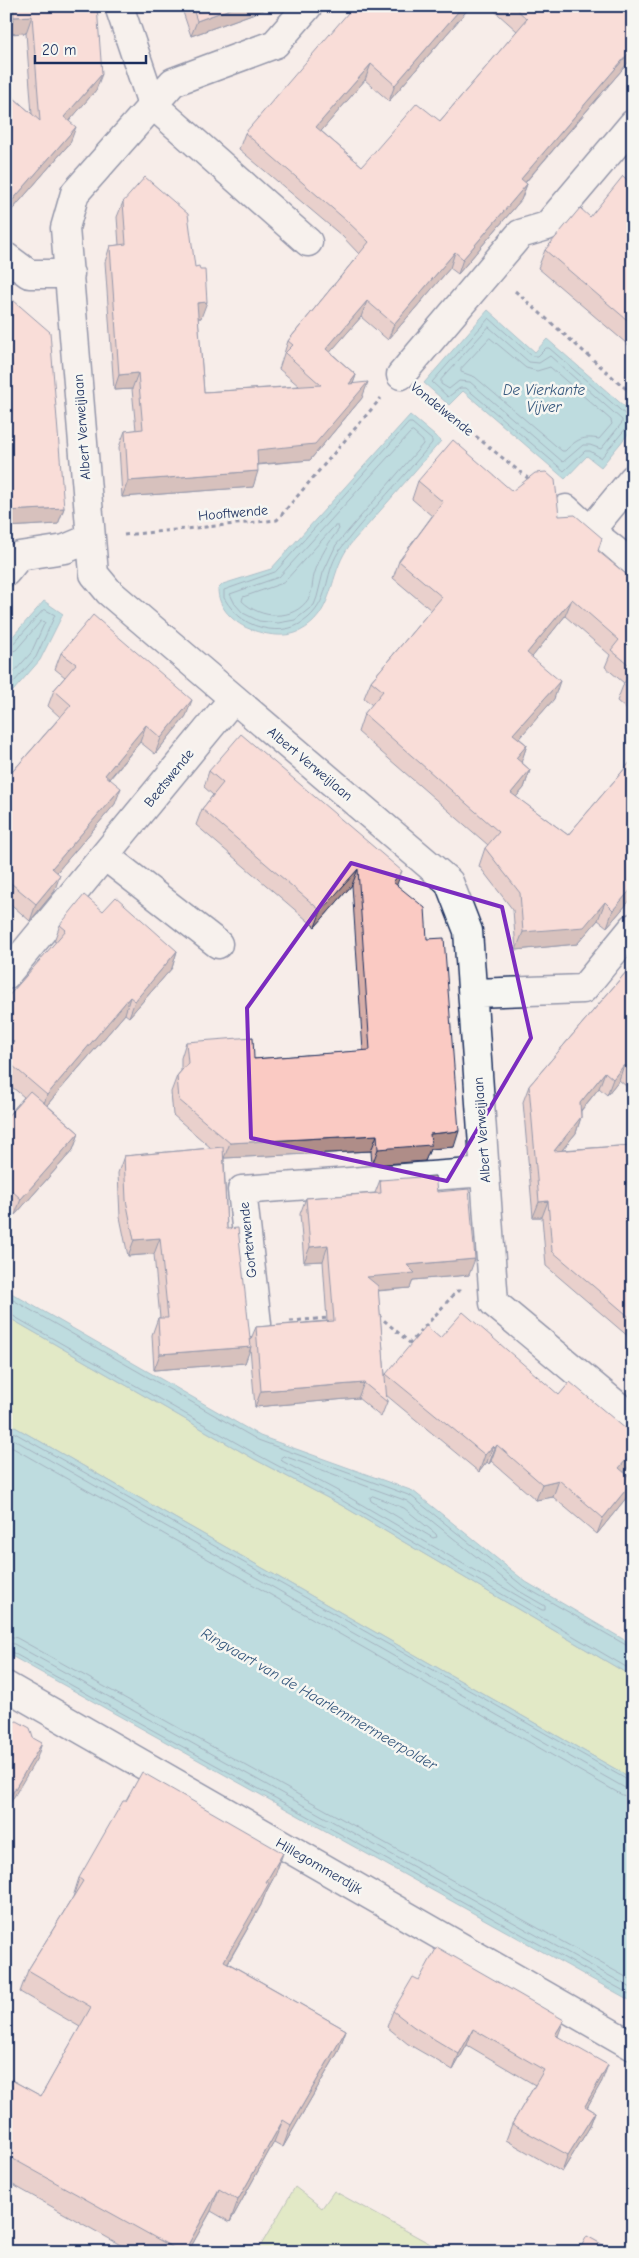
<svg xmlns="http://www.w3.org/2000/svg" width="639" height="2258" font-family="'Comic Neue',sans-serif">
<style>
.green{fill:#c7e49c;stroke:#718a7d}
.water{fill:#78c8d3;stroke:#538ba4}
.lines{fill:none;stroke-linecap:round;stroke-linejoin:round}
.shore{stroke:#406c8d;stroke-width:1}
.street-casing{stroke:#1b2f5e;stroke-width:31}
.secondary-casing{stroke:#1b2f5e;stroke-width:31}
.path{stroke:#1b2f5e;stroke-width:3;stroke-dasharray:4 4;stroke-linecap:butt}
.street{stroke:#f6f6f2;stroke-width:28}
.secondary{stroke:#f6f6f2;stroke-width:28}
.wall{fill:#d7aea8;stroke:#1b2f5e}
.shaded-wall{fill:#af8d88;stroke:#1b2f5e}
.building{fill:#facac3;stroke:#1b2f5e}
.marked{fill:none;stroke:#7b2cbf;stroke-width:4;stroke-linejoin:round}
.labels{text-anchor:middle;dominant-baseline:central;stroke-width:5;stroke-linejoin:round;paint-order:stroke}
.street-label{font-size:14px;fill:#1b2f5e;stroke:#f6f6f2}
.water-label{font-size:15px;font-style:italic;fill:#32557b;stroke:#f6f6f2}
</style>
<rect width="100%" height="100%" fill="#f7ede9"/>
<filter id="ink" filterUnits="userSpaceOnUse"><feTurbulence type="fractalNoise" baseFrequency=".02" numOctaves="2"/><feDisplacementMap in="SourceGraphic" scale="10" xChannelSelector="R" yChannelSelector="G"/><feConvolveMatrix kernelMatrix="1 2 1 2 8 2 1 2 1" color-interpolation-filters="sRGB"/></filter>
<g filter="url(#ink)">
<path class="green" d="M6 1316 254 1459 341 1505 633 1677V1698L626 1714 633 1730V1779L6 1422Z
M295 2187 322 2208 334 2191 445 2252H257Z"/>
<path class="water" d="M488 310 535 352 547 339 633 414V428L601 467 587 456 565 479 463 391 449 405 424 383Z
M410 415 441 441C418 467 396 493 373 519 364 530 351 541 344 554 329 581 332 615 300 631 285 639 260 634 245 627 230 619 218 606 218 589L223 584 271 569Z
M44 601 63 614 40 660 6 699V644Z
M6 1290 260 1436 413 1491 526 1582 633 1645V1677L341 1505 254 1459 6 1316Z
M6 1422 633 1779V2002L6 1653Z"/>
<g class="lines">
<path class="shore" d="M489 327 529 362 539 363 550 356 622 420V423L601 449 590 445H583L563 462 470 382 459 381 449 389 441 384V380Z
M490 338 526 368 537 371 550 367 611 420 612 424 599 439C583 436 577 439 565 451H562L475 377 461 372V369Z
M633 418 627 416 549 348H546L538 356H532L489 318 432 382 448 397 460 388H466L564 471 585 451H590L601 458 627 427 633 425
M409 423H412L432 440V443C403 478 370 511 342 547 323 571 332 597 308 618 296 628 285 631 269 629 248 626 235 616 224 598V590L275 572Z
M413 432 423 441V444L336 545 323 573 317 597 314 605 295 620 278 623 259 621 243 613 235 604 230 594 279 577 410 433Z
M335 526H338L339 529C329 542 320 556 315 572 312 580 313 590 309 598 294 622 260 619 242 601L243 597 283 583Z
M6 647 12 645 44 609 55 615 36 657 6 691
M6 653 16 650 41 621 45 622 31 653 6 681
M6 1296 258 1440 411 1496 523 1586 633 1649
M6 1312 256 1454 343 1501 633 1671
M6 1428 633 1783
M6 1435 625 1788 633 1790
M6 1444 622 1795 633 1797
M284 1456 407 1501 519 1591 545 1606V1610H542L347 1496 282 1461 281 1458Z
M373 1496 404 1508 436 1534 437 1537 433 1538 371 1501 370 1498Z
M6 1635 17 1638 633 1981
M6 1643 14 1644 633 1989
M6 1649 633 1996"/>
<g class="street-casing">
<path id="street" d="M119 6 152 104 308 242
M308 6 275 44 173 82 75 193 65 228 94 574 109 592 449 882 468 931 494 1303 633 1419
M6 257 29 274H70
M401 375 520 234 547 226 633 124
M633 479 590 531 633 565
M566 509 590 531
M6 572 19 556 65 549 91 538
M105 856 218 944
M6 975 233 699
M474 993 583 989 633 928
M257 1324 242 1190 485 1172"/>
</g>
<g class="secondary-casing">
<path id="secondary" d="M6 1686 633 2046"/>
</g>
<path class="path" d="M515 291 633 395
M426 396 530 480
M124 535 277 520 381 398
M378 1315 410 1343 457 1291H461
M290 1321 329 1318"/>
<use href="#street" class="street"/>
<use href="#secondary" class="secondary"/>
</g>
<path class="wall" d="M7 6H97L96 90 69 121 70 143 6 217V91L32 114 26 33 8 34Z
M181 6H274L191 36Z
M471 6 389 101 365 80 321 131 362 166 440 121 517 31 489 6H633V57L525 183 527 184 521 200 458 274 450 268 388 340 361 317 330 352 356 375 353 383 362 398 310 460 258 465 253 487 122 497 119 447 125 431 136 430 132 389 114 390 105 262 110 246 119 245 117 217 123 202 201 318H198L204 392 299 386 279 369 288 341 359 254 342 236 239 149 245 133Z
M633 185V349L538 268 545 250 590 217Z
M6 294 64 508 58 524 6 527Z
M418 481 512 491 559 516 633 580V715L617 701 624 683 605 667 610 655 565 616 532 657 554 699 519 738 527 745 521 762 530 770 524 788 516 797 568 835 633 759V897L607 927 598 920 577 944 516 950 513 910 479 866 485 848 488 845 358 732 364 714 372 705 364 698 371 681 431 610 393 578 399 561 432 516 412 499Z
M61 653 186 716 155 754 140 742 110 779 115 804 57 872 54 892 30 921 6 900V779L60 717 48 706 54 690 65 677 55 669Z
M209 771 397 885 427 939 454 1147 430 1149 425 1161 372 1165 371 1151 224 1158 227 1229 250 1341 256 1327 327 1321 323 1261 304 1262 300 1214 306 1198 375 1193 380 1180 437 1192 469 1275 413 1280 410 1288 378 1291 385 1376 386 1374 440 1338 624 1472 633 1480V1482L627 1497 597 1534 553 1497 536 1500 491 1461 489 1464 487 1462 479 1472 386 1395 387 1402 381 1417 358 1398 255 1407 250 1348 245 1363 154 1370 152 1335 158 1318H160L154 1254 128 1256 120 1217 118 1173 124 1156 211 1148 173 1115 171 1092 177 1076 181 1071V1058L186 1042 254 1059 363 1051 352 885 315 927 196 825 202 809 213 795 204 787Z
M103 911 177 951 172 968 129 1017 125 1014 47 1105 79 1133 73 1150 15 1215 6 1207V1118L24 1097 6 1082V999L56 942 54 941 60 925Z
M633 964V1092L619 1080 607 1095 599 1088 581 1111V1117L576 1133 562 1150 633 1145V1335L630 1338 546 1266 542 1217H533L523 1102 529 1086Z
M283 1853 275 1875 266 1892 261 1905 228 1963 346 2030 338 2052 283 2147 274 2142 230 2222 211 2211 188 2252H133L6 2181V2077L41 2096 80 2027 20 1992 28 1970 73 1897 79 1878Z
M419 1980 558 2036 602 2081 587 2107 595 2112 589 2128 562 2172 506 2140 512 2124 535 2085 467 2045 453 2070 408 2044 387 2027 393 2011Z"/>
<path class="shaded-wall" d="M238 6H274L191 36 197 21Z
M463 6H471L389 101 395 85Z
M32 16 26 33 8 34 14 17Z
M633 48V57L515 194 521 179Z
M371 64 365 80 311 143 316 127Z
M102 74 96 90 59 133 64 117Z
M76 127 70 143 6 217 11 202Z
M527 184 521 200 458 274 463 259Z
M455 252 450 268 388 340 394 324Z
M367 301 361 317 320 364 326 349Z
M207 302 201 318H192L197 303Z
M138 373 132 389 114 390 119 375Z
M356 375 351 390 349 384Z
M368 382 362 398 310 460 251 465 257 450Z
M258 471 253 487 122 497 128 481Z
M64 508 58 524 6 527V511Z
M572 599 565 616 521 671 527 653Z
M560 681 554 699 507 752 513 734Z
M192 700 186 716 155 754 161 738Z
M146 725 140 742 99 791 105 775Z
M527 745 521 763 516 758Z
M530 770 524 788 504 811 511 793Z
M121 788 115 804 46 885 52 868Z
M358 869 352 885 315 927 321 911Z
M402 871 396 887 393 882Z
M60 875 54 892 30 921 36 904Z
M633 887V897L607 927 613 910Z
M605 902 598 920 577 944 516 950 523 932Z
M177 951 172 968 129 1017 135 1001Z
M130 997 125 1014 41 1112 47 1095Z
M624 1065 619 1080 607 1095 613 1079Z
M605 1072 599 1088 574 1119 580 1103Z
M581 1117 576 1133 548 1167 554 1151Z
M459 1131 454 1147 430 1149 425 1161 372 1165 378 1149 430 1134Z
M79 1133 73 1150 15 1215 21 1199Z
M377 1135 371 1151 224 1158 230 1143Z
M548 1201 542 1217H533L539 1202Z
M160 1238 154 1254 128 1256 134 1240Z
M328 1245 323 1261 304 1262 310 1247Z
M475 1259 469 1275 413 1280 410 1288 361 1292 367 1277 407 1265Z
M251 1347 245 1363 154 1370 160 1354Z
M364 1383 358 1398 255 1407 261 1391Z
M497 1445 491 1461 489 1464 495 1448Z
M493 1446 487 1462 479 1472 485 1455Z
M633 1452V1462L613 1484 619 1468Z
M559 1480 553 1497 536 1500 542 1484Z
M633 1481 627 1497 597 1534 603 1518Z
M42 1743 37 1758 6 1810V1804Z
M283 1853 275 1875 266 1892 261 1905 216 1983 224 1961 266 1882Z
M564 2020 558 2036 555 2035Z
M473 2029 467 2045 453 2070 459 2054Z
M346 2030 338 2052 283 2147 291 2125Z
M608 2065 602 2081 579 2122 585 2106Z
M595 2112 589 2128 562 2172 568 2155Z
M283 2120 274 2142 230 2222 238 2200Z
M219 2189 211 2211 188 2252H184Z"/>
<path class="building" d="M13 6H97L102 74 64 117 76 127 11 202 6 198V91L40 121 32 16 14 17Z
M192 6H238L197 21Z
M354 6H463L395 85 371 64 316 127 362 166 417 103 440 121 527 19 513 6H633V48L521 179 527 184 463 259 455 252 394 324 367 301 326 349 356 375 349 384 368 382 315 444 257 450 258 471 128 481 125 431 143 429 138 373 119 375 110 246 126 244 123 202 145 177 188 214 195 267 199 266 200 270H205L207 302 197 303 204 392 321 385 285 353 293 345 288 341 369 242 347 221 245 133Z
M623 176 633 185V325L545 250 580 208 590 217Z
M6 294 50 332 64 508 6 511V446H9L6 400Z
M453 440 512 491 535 473 546 472 555 480 559 516 575 515 602 538 598 551 633 580V668L611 650 619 640 572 599 527 653 560 681 513 734 527 745 516 758 530 770 511 793 568 835 633 759V887L613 910 605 902 584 927 523 932 520 893 485 848 499 832 364 714 383 691 371 681 442 597 399 561 443 502 418 481Z
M93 615 192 700 161 738 146 725 105 775 121 788 52 868 60 875 36 904 6 879V779L71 705 54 690 76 664 61 653Z
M633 672V692L623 684Z
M241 734 402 871 393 882 425 908 427 939 444 938 459 1131 430 1134 431 1145 378 1149 377 1135 230 1143 179 1100 177 1076 188 1063 186 1042 253 1037 254 1059 370 1050 358 869 321 911 202 809 223 783 209 771Z
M84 895 103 911 116 897 177 951 135 1001 130 997 47 1095 6 1060V1051L14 1042 6 1036V999L66 930 60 925Z
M633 964V1072L624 1065 613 1079 605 1072 580 1103 581 1117 554 1151 633 1145V1205L630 1209 633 1211V1320L552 1251 548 1201 539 1202 529 1086Z
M30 1091 79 1133 21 1199 10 1189 6 1193V1118Z
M223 1147 227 1229 238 1228 251 1347 160 1354 158 1318H168L160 1238 134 1240 126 1200 124 1156Z
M435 1176 437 1192 469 1189 475 1259 407 1265 415 1273 367 1277 378 1286 387 1402 364 1383 261 1391 256 1327 334 1321 328 1245 310 1247 306 1198 381 1193 380 1180Z
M463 1312 559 1395 570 1382 633 1435V1452L619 1468 633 1480V1481L603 1518 559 1480 542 1484 497 1445 495 1448 493 1446 485 1455 386 1374 426 1326 440 1338Z
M17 1721 30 1728 33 1738 42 1743 6 1804V1722L9 1723Z
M142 1772 283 1853 266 1882 269 1883 224 1961 346 2030 291 2125 283 2120 238 2200 219 2189 184 2252H181L6 2155V2077L41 2096 91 2007 28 1970 83 1881 79 1878 123 1801H126Z
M437 1947 564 2020 555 2035 608 2065 585 2106 595 2112 568 2155 512 2124 544 2070 473 2029 459 2054 414 2027 393 2011 413 1977 419 1980Z
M587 2236 614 2251 613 2252H578Z"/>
</g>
<path d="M0 0H639V2258H0ZM351 863 502 907 531 1038 447 1181 251 1138 247 1008Z" fill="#f7ede9" fill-opacity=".55" fill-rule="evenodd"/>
<path class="marked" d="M351 863 502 907 531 1038 447 1181 251 1138 247 1008Z"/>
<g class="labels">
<g class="street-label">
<text transform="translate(442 409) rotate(39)">Vondelwende</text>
<text transform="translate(82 427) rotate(-94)">Albert Verweijlaan</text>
<text transform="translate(233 513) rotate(-5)">Hooftwende</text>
<text transform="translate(310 764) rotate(40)">Albert Verweijlaan</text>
<text transform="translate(169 778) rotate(-51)">Beetswende</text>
<text transform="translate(482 1130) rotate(-94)">Albert Verweijlaan</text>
<text transform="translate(248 1240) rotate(-96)">Gorterwende</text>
<text transform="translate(319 1866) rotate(30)">Hillegommerdijk</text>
</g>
<g class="water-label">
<text x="544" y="390">De Vierkante<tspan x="544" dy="17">Vijver</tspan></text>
<text transform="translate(319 1699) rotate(30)">Ringvaart van de Haarlemmermeerpolder</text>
</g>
</g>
<rect width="639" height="2258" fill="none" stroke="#f6f6f2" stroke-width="25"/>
<rect x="12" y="12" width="614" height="2233" fill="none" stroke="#1b2f5e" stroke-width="2" filter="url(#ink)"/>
<path d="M35 55v8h111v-8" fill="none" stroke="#1b2f5e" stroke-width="2.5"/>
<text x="42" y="55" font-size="15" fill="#1b2f5e" stroke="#f6f6f2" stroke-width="4" paint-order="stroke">20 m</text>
</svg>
